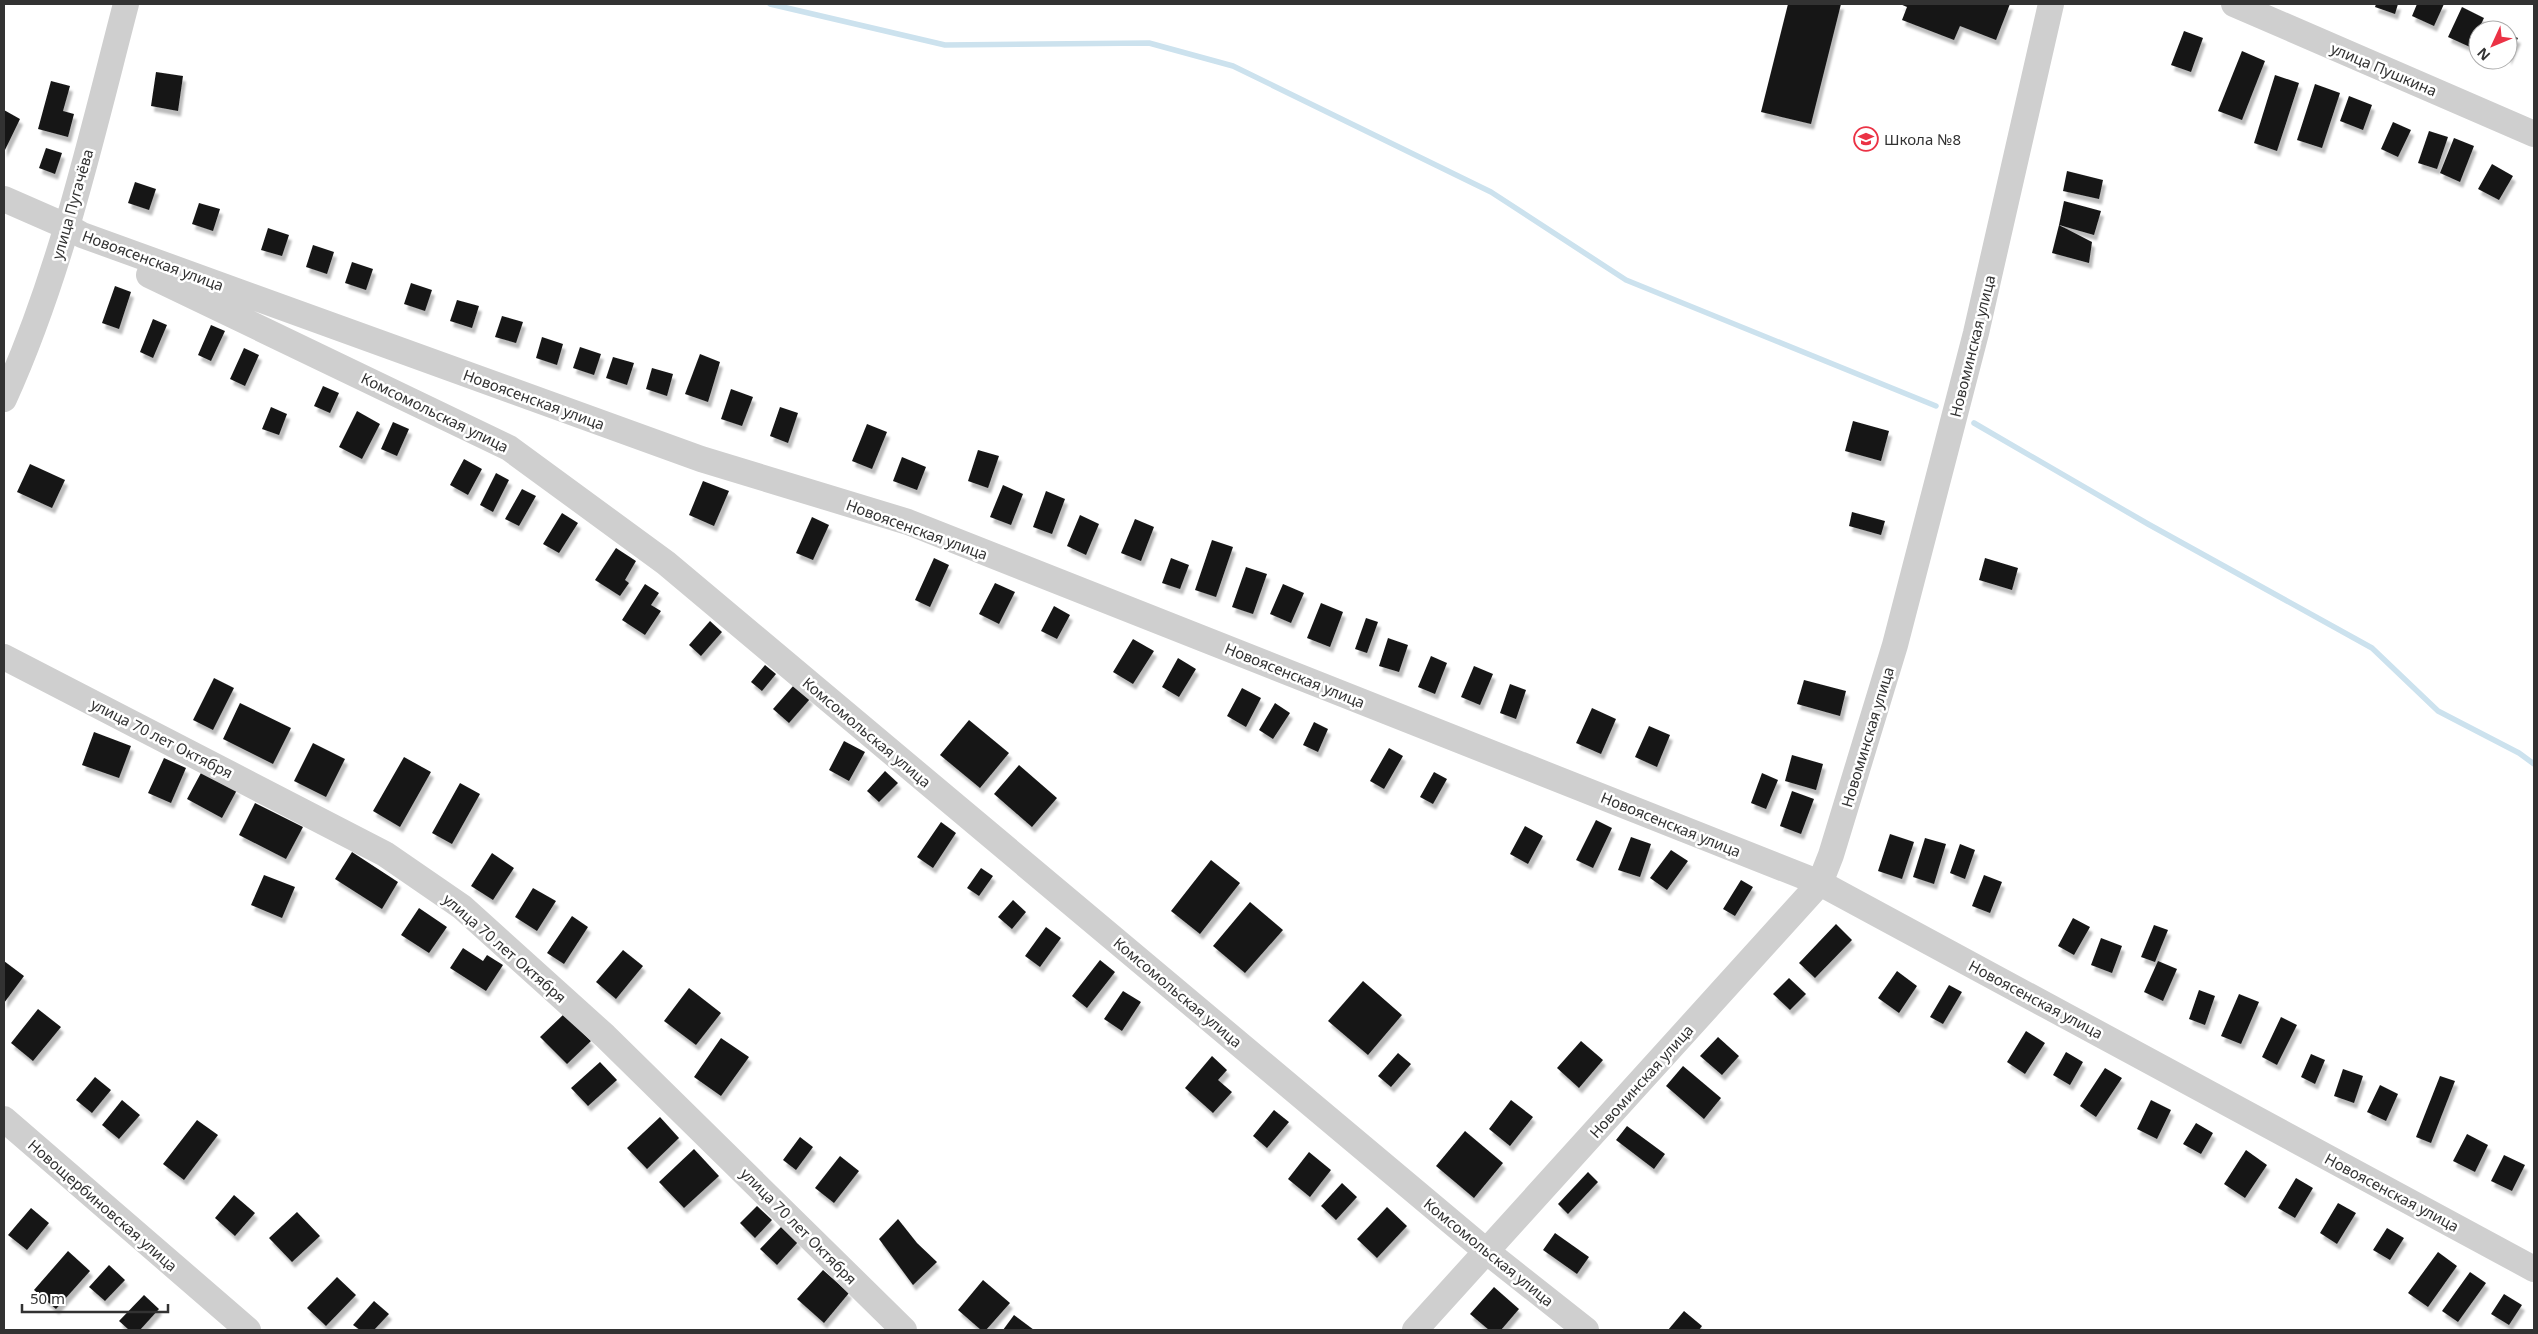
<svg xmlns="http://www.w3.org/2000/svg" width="2538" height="1334" font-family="'Noto Sans',sans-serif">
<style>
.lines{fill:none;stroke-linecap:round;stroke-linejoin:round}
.stream{stroke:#cce2ee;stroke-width:5.5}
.building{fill:#191919;filter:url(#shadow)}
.minor{stroke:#cfcfcf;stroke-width:26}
.labels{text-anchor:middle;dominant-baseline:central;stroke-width:5;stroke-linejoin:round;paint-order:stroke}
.street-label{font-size:15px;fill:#323232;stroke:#fff}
.poi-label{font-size:15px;fill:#323232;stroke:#fff;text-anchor:start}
</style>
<defs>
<filter id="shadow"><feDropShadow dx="3" dy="5.5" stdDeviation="1" flood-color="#0004"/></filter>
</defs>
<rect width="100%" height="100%" fill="#fff"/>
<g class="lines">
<path class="stream" d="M770 4 945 45 1149 43 1233 66 1491 192 1626 280 1936 406
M1974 423 2148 524 2372 648 2438 711 2519 753 2534 764"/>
</g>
<path class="building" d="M1788 4H1841L1811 124 1761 112Z
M1900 4H2010L1996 40 1960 26 1954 40 1902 20 1907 7Z
M2376 4H2398L2395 14 2375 7Z
M2417 4H2444L2434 26 2412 16Z
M2462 7 2484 18 2470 47 2448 37Z
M2184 31 2203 38 2191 72 2171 65Z
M2508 34 2518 38 2508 60Z
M2242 51 2265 61 2242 120 2218 111Z
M156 72 183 76 178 111 151 106Z
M2275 75 2299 83 2277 151 2254 143Z
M51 81 70 86 63 111 74 114 68 137 38 129Z
M2315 84 2340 93 2322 148 2297 140Z
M2349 96 2372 105 2363 130 2340 121Z
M4 110 20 119 4 152Z
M2393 122 2411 130 2398 157 2381 149Z
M2429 131 2448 137 2437 169 2418 163Z
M2454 138 2474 146 2460 182 2440 173Z
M46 148 62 153 55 174 39 168Z
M2492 164 2513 176 2499 200 2478 189Z
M2067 171 2103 180 2099 199 2063 191Z
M135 182 156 189 149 210 128 203Z
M2064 201 2101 211 2094 235 2059 225Z
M199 203 220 209 213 231 192 224Z
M2059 225 2092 242 2089 263 2052 253Z
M268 228 289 235 282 256 261 250Z
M313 245 334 252 327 274 306 267Z
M352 262 373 269 366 290 345 283Z
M411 283 432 290 425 311 404 304Z
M115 286 131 292 119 329 102 323Z
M457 300 479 306 472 328 450 321Z
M502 316 523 322 516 343 495 337Z
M153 319 167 325 153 358 140 352Z
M211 325 225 331 211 361 198 355Z
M542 337 563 344 557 365 536 358Z
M580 347 601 354 594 375 573 368Z
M244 348 259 355 245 386 230 379Z
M700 354 720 362 708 402 685 394Z
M613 357 634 363 627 385 606 378Z
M652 368 673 374 667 396 646 389Z
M323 386 339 393 330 413 314 406Z
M731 389 753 397 742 426 721 419Z
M271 407 287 414 279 435 262 429Z
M780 407 798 413 788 443 770 436Z
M357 411 380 424 362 459 339 447Z
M1853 421 1889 431 1881 461 1845 451Z
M393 422 409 429 397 456 381 449Z
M867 424 887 432 872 469 852 461Z
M978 450 999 456 988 488 968 481Z
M902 457 926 467 917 490 893 481Z
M464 459 482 469 468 495 450 485Z
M30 464 65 480 52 508 17 492Z
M496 473 509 480 493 512 480 505Z
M703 481 729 491 714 526 689 515Z
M1003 485 1023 494 1011 525 990 517Z
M522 489 536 496 519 526 505 519Z
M1046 491 1065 499 1052 534 1033 527Z
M1852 512 1885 521 1881 535 1849 526Z
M562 513 578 523 559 553 543 544Z
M1080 515 1099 524 1086 555 1067 546Z
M812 517 829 525 813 560 796 553Z
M1135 519 1154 527 1141 561 1121 553Z
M1212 540 1233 547 1216 597 1195 590Z
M616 548 636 561 625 580 629 583 620 596 595 580Z
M934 558 949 565 930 607 915 600Z
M1171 558 1189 565 1180 589 1162 583Z
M1985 558 2018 568 2012 590 1979 580Z
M1246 567 1267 574 1253 614 1232 607Z
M995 583 1015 592 999 624 979 614Z
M645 584 659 593 651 605 661 611 645 635 622 620Z
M1283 584 1304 593 1291 623 1270 614Z
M1321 603 1343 612 1330 647 1307 638Z
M1054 606 1070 615 1057 639 1041 631Z
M1366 618 1378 622 1367 653 1355 649Z
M710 621 722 632 701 656 689 645Z
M1388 638 1408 645 1399 672 1379 666Z
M1133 639 1154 651 1133 684 1113 672Z
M1431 656 1447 663 1435 694 1418 687Z
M1178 658 1196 669 1179 697 1162 687Z
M765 665 776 674 762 691 751 682Z
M1474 666 1493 674 1480 705 1461 697Z
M214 678 234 688 213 730 193 720Z
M1804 680 1846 691 1840 716 1797 704Z
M1510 684 1526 690 1516 719 1500 713Z
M794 685 810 699 789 723 773 709Z
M1242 688 1261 698 1246 727 1227 716Z
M240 703 291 728 273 764 223 739Z
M1275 703 1290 713 1273 739 1259 730Z
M1592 708 1616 719 1601 754 1576 743Z
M969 720 1009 753 980 788 940 755Z
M1314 722 1328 729 1318 752 1303 745Z
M1649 726 1670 735 1657 767 1635 757Z
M94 732 131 746 119 778 82 765Z
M844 741 865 752 849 781 829 770Z
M313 743 345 759 326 797 294 781Z
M1389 748 1403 756 1384 789 1370 781Z
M1792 755 1823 764 1816 790 1785 781Z
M404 757 431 772 400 827 373 811Z
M164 758 186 768 171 803 148 793Z
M1019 765 1057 798 1032 827 994 794Z
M202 771 237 790 222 818 187 799Z
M885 771 898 783 879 802 867 791Z
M1434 772 1447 779 1433 804 1420 797Z
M1762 773 1778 780 1766 809 1751 803Z
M460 783 480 794 452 844 432 833Z
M1792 791 1814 799 1801 834 1780 826Z
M255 803 303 827 286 859 239 835Z
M1596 820 1612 828 1593 868 1576 860Z
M941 822 956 833 933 868 917 857Z
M1525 826 1543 836 1528 864 1510 854Z
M1890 834 1914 842 1902 879 1878 871Z
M1631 837 1651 844 1640 877 1618 870Z
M1925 838 1946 844 1934 884 1913 877Z
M1960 844 1975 850 1965 879 1950 873Z
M1671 850 1688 861 1667 890 1650 878Z
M352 852 398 882 382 909 335 879Z
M492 853 514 868 493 900 471 886Z
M1211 860 1240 883 1200 934 1171 911Z
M981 868 993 876 979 896 967 888Z
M264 875 295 887 282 918 251 905Z
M1984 875 2002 882 1990 913 1972 906Z
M1741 880 1753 887 1735 916 1723 909Z
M533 888 556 901 537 931 515 917Z
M1013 900 1026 912 1012 929 998 917Z
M1250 902 1283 930 1245 973 1213 946Z
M419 908 447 927 429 953 401 935Z
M572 916 588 927 564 964 547 953Z
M2073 918 2090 927 2074 955 2058 946Z
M1836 924 1852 940 1815 978 1799 963Z
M2154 925 2168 930 2155 962 2141 957Z
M1046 927 1061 938 1040 967 1025 956Z
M2101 938 2122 946 2112 973 2091 965Z
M463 948 483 961 487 955 503 965 486 991 450 968Z
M623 950 643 966 616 999 596 982Z
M1100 960 1115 972 1087 1008 1072 996Z
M4 961 24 976 4 1003Z
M2158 961 2177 969 2163 1001 2144 992Z
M1897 971 1917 986 1899 1013 1878 998Z
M1789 978 1806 994 1790 1010 1773 994Z
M1363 981 1402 1015 1368 1055 1328 1021Z
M1949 985 1962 992 1943 1024 1930 1017Z
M689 988 721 1013 696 1045 664 1021Z
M2199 990 2215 996 2205 1025 2189 1019Z
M1123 991 1141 1002 1122 1031 1104 1019Z
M2239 994 2259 1002 2241 1044 2221 1036Z
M38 1009 61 1027 33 1061 11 1043Z
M564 1014 591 1041 567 1064 540 1037Z
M2281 1017 2297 1025 2277 1065 2262 1057Z
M2026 1031 2045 1043 2025 1074 2007 1062Z
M1718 1037 1739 1056 1722 1075 1700 1056Z
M721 1038 749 1057 721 1096 694 1077Z
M1581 1041 1603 1060 1579 1088 1557 1068Z
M2066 1052 2083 1062 2070 1085 2053 1075Z
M1398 1053 1411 1064 1391 1087 1378 1076Z
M2311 1054 2325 1060 2315 1084 2301 1077Z
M1212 1056 1227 1070 1218 1080 1232 1092 1213 1113 1185 1088Z
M600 1062 617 1080 588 1106 571 1088Z
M1683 1066 1721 1098 1704 1119 1666 1086Z
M2105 1068 2122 1078 2096 1117 2080 1106Z
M2343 1069 2363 1076 2354 1103 2334 1096Z
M2440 1076 2455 1081 2431 1143 2416 1137Z
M95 1077 111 1090 92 1113 76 1100Z
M2380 1085 2398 1094 2386 1121 2367 1112Z
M122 1100 140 1115 119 1139 102 1125Z
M1511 1100 1533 1117 1510 1146 1489 1129Z
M2151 1100 2171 1110 2157 1139 2137 1129Z
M1274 1110 1289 1122 1267 1148 1253 1136Z
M660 1117 679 1138 647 1169 627 1148Z
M197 1120 218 1135 184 1180 163 1164Z
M2196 1123 2213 1133 2201 1154 2183 1144Z
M1627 1126 1665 1154 1654 1169 1616 1140Z
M1465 1131 1503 1163 1474 1198 1436 1166Z
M2467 1134 2488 1145 2475 1172 2453 1161Z
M800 1137 813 1147 796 1170 783 1160Z
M694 1149 719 1176 684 1208 659 1182Z
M2246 1150 2267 1165 2245 1198 2224 1184Z
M1309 1152 1331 1170 1310 1197 1288 1179Z
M2504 1155 2525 1165 2512 1191 2491 1181Z
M840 1156 859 1171 834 1203 815 1188Z
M1588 1172 1598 1182 1568 1214 1558 1204Z
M2296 1178 2313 1188 2295 1218 2278 1208Z
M1342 1183 1357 1197 1336 1220 1321 1206Z
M234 1195 255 1213 235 1236 215 1218Z
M2338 1203 2356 1213 2337 1244 2320 1233Z
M757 1206 772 1220 755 1238 740 1223Z
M1387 1207 1407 1226 1377 1258 1357 1239Z
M31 1208 49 1223 27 1250 8 1235Z
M297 1212 320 1236 292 1262 269 1238Z
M898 1219 917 1243 937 1262 913 1285 879 1239Z
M782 1226 798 1242 777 1265 760 1249Z
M2387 1228 2404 1238 2390 1260 2373 1250Z
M1555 1233 1589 1257 1577 1274 1543 1250Z
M68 1251 90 1271 56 1309 34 1290Z
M2438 1252 2457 1266 2428 1307 2408 1293Z
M109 1265 125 1280 105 1301 89 1287Z
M823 1270 849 1293 824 1323 797 1299Z
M2470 1272 2486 1283 2458 1322 2442 1311Z
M337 1277 356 1295 326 1326 307 1308Z
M983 1280 1010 1303 986 1330H981L958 1310Z
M1494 1287 1519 1309 1501 1330H1489L1470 1314Z
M2504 1294 2522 1305 2509 1325 2491 1314Z
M144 1295 159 1309 140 1330H129L119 1321Z
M374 1301 389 1314 374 1330H360L353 1325Z
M1684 1311 1702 1326 1699 1330H1668Z
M1014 1315 1034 1330H1003Z"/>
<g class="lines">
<path class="minor" d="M2234 4 2534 134
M4 199 68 227 82 235 701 459 908 522 1820 883 2534 1269
M149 275 509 448 666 563 1486 1251 1586 1330
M4 399C61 273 91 138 126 4
M4 657 385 854 462 907 605 1036 904 1330
M4 1119 248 1330
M1415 1330 1820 883 1831 855 1895 645 1976 333 2051 4"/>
</g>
<defs>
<g id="school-ring" transform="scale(1.25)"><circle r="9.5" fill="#fff" stroke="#eb3245" stroke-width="1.5"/><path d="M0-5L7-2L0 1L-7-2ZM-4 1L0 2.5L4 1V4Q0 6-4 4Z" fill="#eb3245"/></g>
</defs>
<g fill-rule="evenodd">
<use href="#school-ring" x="1866" y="139"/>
</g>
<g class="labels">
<g class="street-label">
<text transform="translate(2384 69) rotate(23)">улица Пушкина</text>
<text transform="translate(72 204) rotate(-74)">улица Пугачёва</text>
<text transform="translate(153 260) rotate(20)">Новоясенская улица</text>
<text transform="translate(1972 346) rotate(-76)">Новоминская улица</text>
<text transform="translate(534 399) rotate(20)">Новоясенская улица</text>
<text transform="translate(435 412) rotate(26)">Комсомольская улица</text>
<text transform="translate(917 529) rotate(20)">Новоясенская улица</text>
<text transform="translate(1295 675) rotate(22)">Новоясенская улица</text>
<text transform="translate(867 732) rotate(40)">Комсомольская улица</text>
<text transform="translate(1867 737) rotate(-73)">Новоминская улица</text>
<text transform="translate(162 738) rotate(27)">улица 70 лет Октября</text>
<text transform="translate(1671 824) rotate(22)">Новоясенская улица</text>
<text transform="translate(505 948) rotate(41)">улица 70 лет Октября</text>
<text transform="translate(1178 992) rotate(40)">Комсомольская улица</text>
<text transform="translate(2036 999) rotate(28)">Новоясенская улица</text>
<text transform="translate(1641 1081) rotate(-48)">Новоминская улица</text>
<text transform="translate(2392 1192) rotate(28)">Новоясенская улица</text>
<text transform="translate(103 1205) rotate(41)">Новощербиновская улица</text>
<text transform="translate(799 1226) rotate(45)">улица 70 лет Октября</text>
<text transform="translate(1489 1252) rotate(39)">Комсомольская улица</text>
</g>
<g class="poi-label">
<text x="1884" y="139">Школа №8</text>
</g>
</g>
<rect width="2538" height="1334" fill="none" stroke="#323232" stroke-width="10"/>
<g transform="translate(2493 45) rotate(226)"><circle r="24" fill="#ffffff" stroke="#adadad"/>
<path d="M0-4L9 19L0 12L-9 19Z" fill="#eb3245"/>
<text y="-8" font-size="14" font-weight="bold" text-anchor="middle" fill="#323232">N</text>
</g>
<path d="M22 1304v8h146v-8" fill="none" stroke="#323232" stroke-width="2.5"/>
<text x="30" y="1304" font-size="15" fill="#323232" stroke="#ffffff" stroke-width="4" paint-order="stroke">50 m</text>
</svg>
